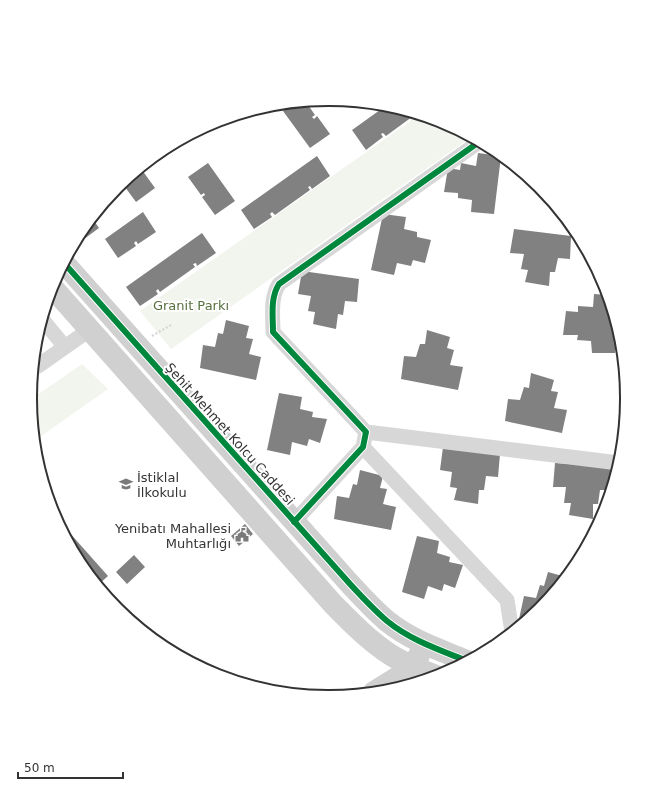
<svg xmlns="http://www.w3.org/2000/svg" width="657" height="796" font-family="'DejaVu Sans',sans-serif">
<style>
.green{fill:#f1f5ed}
.building{fill:#818181}
.lines{fill:none;stroke-linecap:round;stroke-linejoin:round}
.path{stroke:#d6d6d6;stroke-width:2.5;stroke-dasharray:2 2;stroke-linecap:butt}
.street{stroke:#d7d7d7;stroke-width:15}
.secondary{stroke:#d0d0d0;stroke-width:22}
.cycleway-casing{stroke:#fff;stroke-width:8}
.cycleway{stroke:#00873e;stroke-width:6}
.labels{text-anchor:middle;dominant-baseline:central;stroke-width:4;stroke-linejoin:round;paint-order:stroke}
.park-label{font-size:13px;fill:#56703f;stroke:#fff}
.street-label{font-size:13px;fill:#333;stroke:#fff}
.poi-label{font-size:13px;fill:#333;stroke:#fff;text-anchor:start}
.rim{fill:none;stroke:#333;stroke-width:2}
</style>
<rect width="100%" height="100%" fill="#fff"/>
<path class="green" d="M419 115 443 122 471 137 171 349 140 311Z
M82 364 108 389 34 441 30 400Z"/>
<path class="building" d="M306 102 315 115 312 117 314 119 317 116 330 134 310 148 283 111 294 103Z
M387 105 416 114 386 136 383 133 381 134 383 137 366 150 352 130Z
M478 153 501 156 494 214 471 212 472 200 458 198V193L444 192 448 168 460 170 461 163 476 166Z
M317 156 330 176 312 189 310 186 308 187 310 190 275 215 272 212 270 214 272 217 254 229 241 210Z
M208 163 235 201 215 215 202 197 205 195 204 193 201 195 188 177Z
M138 170 139 172 142 170 155 188 136 202 122 183Z
M143 212 156 232 138 244 136 241 134 243 136 246 118 258 105 239Z
M383 214 406 217 404 229 417 232V237L431 240 425 263 413 260 411 266 397 263 394 275 371 270Z
M92 218 99 228 80 242 77 239 80 232Z
M514 229 571 236 570 259 558 258 555 272H550L549 286 525 282 528 270 521 269 524 254 510 253Z
M202 233 216 253 197 266 196 263 193 264 195 267 160 292 158 289 156 291 158 294 140 306 126 287Z
M302 271 359 279 357 302 345 301 343 315 338 314 336 329 313 324 315 312 308 311 311 296 298 294Z
M594 294 608 295 616 322 615 353H592L591 341 577 340 578 335H563L566 311 578 312V306L593 307Z
M226 320 249 326 246 338 253 339 249 354 261 357 256 380 200 368 203 345 215 347 218 333 223 334Z
M427 330 450 337 447 348 454 350 450 365 463 367 458 390 401 379 404 356 416 357 420 344H425Z
M531 373 554 380 551 391 558 392 554 408 567 410 562 433 505 421 508 399 520 400 524 387 529 388Z
M279 393 302 397 300 409 313 412 312 417 327 419 320 443 309 439 307 446 292 442 290 455 267 450Z
M443 447 500 454 498 477 486 476 484 490H479L478 504 454 500 457 488 450 487 452 472 440 470Z
M555 463 612 467V486L611 490H600L598 504H593V519L569 515 571 503H564L566 487H553Z
M360 470 383 476 380 488 387 489 383 504 396 507 391 530 334 519 337 496 349 498 353 484 357 485Z
M60 522 108 576 98 585 80 564 59 523Z
M245 524 253 534 239 546 231 536Z
M417 536 439 541 437 553 450 557 449 562 463 565 455 588 444 584 442 591 428 586 424 599 402 592Z
M134 555 145 567 127 584 116 572Z
M548 572 566 577 539 609 526 620 519 619 524 596 536 598 540 585 544 586Z"/>
<g class="lines">
<path class="path" d="M152 336 171 325"/>
<path class="street" d="M42 319 65 347
M38 366 89 330
M366 432 619 463
M363 447 507 600 512 632
M294 522 363 447 366 432 273 332C273 316 270 298 279 284L479 142"/>
<path class="secondary" d="M64 263 350 584C362 597 374 610 387 621 410 640 440 650 467 661
M52 287 333 604C351 622 369 641 391 655 405 664 421 670 436 676
M374 692 414 667 419 655"/>
<g class="cycleway-casing">
<path id="cycleway" d="M64 263 350 584C362 597 374 610 387 621 410 640 440 650 467 661
M294 522 363 447 366 432 273 332C273 316 270 298 279 284L479 142"/>
</g>
<use href="#cycleway" class="cycleway"/>
</g>
<defs>
<g id="school-bare" transform="scale(1.08)"><path d="M0-5L7-2L0 1L-7-2ZM-4 1L0 2.5L4 1V4Q0 6-4 4Z" fill="#7a7a7a" stroke="#fff" stroke-width="2.5" paint-order="stroke"/></g>
<g id="civic-bare" transform="scale(1.08)"><path d="M-.6-6.5H3V-4.5H.6V-3L4-1V1h2V6H-6V1h2V-1L-.6-3ZM-1.2 2.5V6h2.4V2.5Z" fill="#7a7a7a" stroke="#fff" stroke-width="2.5" paint-order="stroke"/></g>
</defs>
<g fill-rule="evenodd">
<use href="#school-bare" x="126" y="484"/>
<use href="#civic-bare" x="242" y="535"/>
</g>
<g class="labels">
<g class="park-label">
<text x="191" y="305">Granit Parkı</text>
</g>
<g class="street-label">
<text transform="translate(230 434) rotate(48)">Şehit Mehmet Kolcu Caddesi</text>
</g>
<g class="poi-label">
<text x="137" y="477">İstiklal<tspan x="137" dy="15">İlkokulu</tspan></text>
<text x="231" y="528" text-anchor="end">Yenibatı Mahallesi<tspan x="231" dy="15">Muhtarlığı</tspan></text>
</g>
</g>
<path d="M0 0H657V796H0ZM328 106H329A291 291 0 0 1 620 397V399A291 291 0 0 1 329 690H328A291 291 0 0 1 37 399V397A291 291 0 0 1 328 106Z" fill="#fff" fill-rule="evenodd"/>
<path class="rim" d="M328 106H329A291 291 0 0 1 620 397V399A291 291 0 0 1 329 690H328A291 291 0 0 1 37 399V397A291 291 0 0 1 328 106Z"/>
<path d="M18 772v6h105v-6" fill="none" stroke="#333333" stroke-width="2"/>
<text x="24" y="772" font-size="12" fill="#333333" stroke="#ffffff" stroke-width="3" paint-order="stroke">50 m</text>
</svg>
